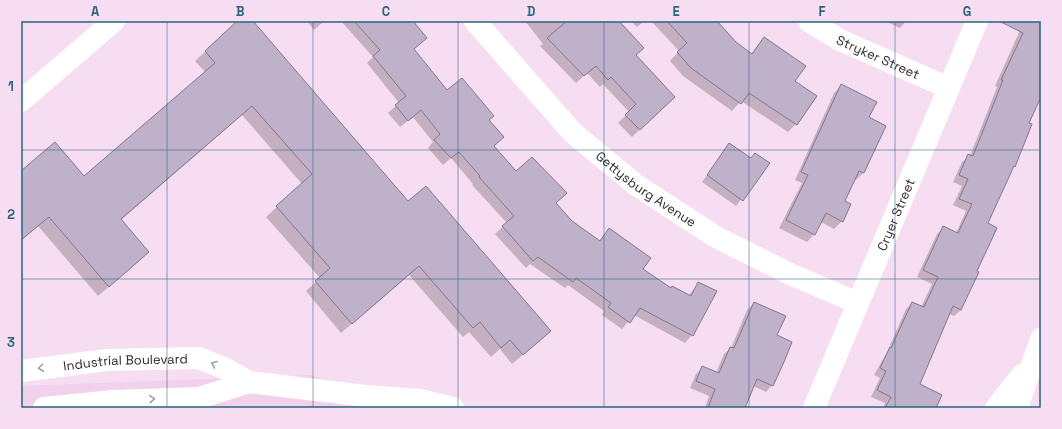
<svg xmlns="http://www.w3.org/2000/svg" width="1062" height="429" font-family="'Space Grotesk',sans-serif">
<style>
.built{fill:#f1d1ec}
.shadow{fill:#0003}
.building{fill:#c0b1cb;stroke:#84768e}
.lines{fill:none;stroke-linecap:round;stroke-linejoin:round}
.minor{stroke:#fff;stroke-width:22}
.secondary{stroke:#fff;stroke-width:22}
.motorway{stroke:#fff;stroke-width:22}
.oneway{stroke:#a19da0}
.grid{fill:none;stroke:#2a647d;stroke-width:1;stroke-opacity:0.55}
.labels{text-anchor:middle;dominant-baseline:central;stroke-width:3;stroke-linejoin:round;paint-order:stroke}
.street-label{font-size:13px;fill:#2e252d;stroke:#f6ddf2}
.neatline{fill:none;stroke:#2a647d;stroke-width:1.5}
.grid-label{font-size:13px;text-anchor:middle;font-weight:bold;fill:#2a647d}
</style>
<rect width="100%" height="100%" fill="#f6ddf2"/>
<path class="built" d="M312 375 399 408H21V386Z"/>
<path class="shadow" d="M239 21H252L408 202 539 341 512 364 500 349 491 357 469 332 463 337 409 275 341 333 306 291 320 278 266 217 302 184 242 115 121 220 138 262 98 296 38 226 21 241V173L84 178 205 72 195 61Z
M307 21H324L314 30Z
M341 21H412L413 49 447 91 488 120 503 137 493 147 516 172 555 203 572 221 599 241 609 230 642 269 671 289 688 296 699 283 692 335 685 343 634 315 622 329 602 315 604 311 568 285 565 288 530 264 526 268 495 234 507 223 472 185 473 184 451 158 443 165 428 148 433 142 413 117 400 127 388 113 399 103 367 63 373 57Z
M525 21H599L635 55 666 104 632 137 618 123 629 112 603 84 600 87 587 73 576 83 540 46 543 44Z
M631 21H644L637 27Z
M651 21H715L736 43 751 54 764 39 794 82 816 96 796 124 788 132 741 101 732 111 683 76 670 61 679 51Z
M885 21H906L900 28Z
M1024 21H1041V95L1028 123 1014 166 1011 169 986 224 976 271 961 310 954 316 949 314 919 385 935 408H883L885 403 871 397 880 378 874 375 887 352 906 309 912 303 921 307 932 284 917 277 937 234 944 227 956 233 966 211 953 205 962 186 953 182 962 162 970 156 997 87 995 86Z
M842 85 868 118 884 126 863 173 856 180 854 179 844 202 842 221 834 229 821 222 814 234 807 242 779 228 802 183 795 180 834 93Z
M729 145 750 159 768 163 736 206 702 182Z
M754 303 775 336 772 385 766 392 753 386 744 408H705L709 396 690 388 696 374 703 367 716 373 724 354 731 348 747 310Z"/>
<path class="building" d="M237 21H253L408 201 426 186 551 331 523 355 510 340 501 348 480 322 473 328 419 266 352 324 315 281 330 268 276 206 312 174 252 106 121 219 149 252 109 287 49 217 21 240V171L55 142 84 176 215 63 205 51Z
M354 21H413L427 38 414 49 447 90 462 78 494 116 489 120 504 137 494 146 516 171 532 157 567 193 556 203 572 221 600 241 609 228 651 258 643 269 671 288 672 286 691 296 698 282 717 291 693 336 640 308 630 323 608 307 611 303 576 278 573 282 538 257 533 261 502 226 514 216 479 177 480 176 459 152 451 158 434 140 440 134 421 110 408 121 395 105 406 96 373 56 380 50Z
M567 21H619L644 48 636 55 675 97 640 130 625 115 636 104 611 77 608 80 596 66 584 76 547 38Z
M667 21H717L736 42 752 54 764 37 806 66 795 81 817 96 797 125 749 93 741 104 691 68 677 52 687 43Z
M999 21H1041V97L1029 123 1032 124 1015 167 1014 166 988 223 997 228 977 271 979 272 961 310 953 306 920 384 942 395 936 408H885L891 397 877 390 886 371 880 368 890 347 891 348 912 302 924 307 938 277 923 270 943 226 958 233 972 204 959 199 968 179 959 175 968 154 973 156 1003 80H1001L1023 33Z
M841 84 877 102 869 117 886 126 864 173 859 171 845 201 851 204 843 222 826 213 815 235 786 220 808 175 801 172Z
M729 143 751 158 755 153 770 163 743 201 707 175Z
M754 302 786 316 777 335 792 342 784 362 773 386 757 379 745 408H708L715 389 696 381 702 366 719 373 730 347 734 348Z"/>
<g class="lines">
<g class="minor">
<path id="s1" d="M475 21 573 133 636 185 716 237 790 274 858 303"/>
<path id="s2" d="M809 21 840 40 949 88"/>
<path d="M21 101 114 21"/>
<path id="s3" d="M814 408 977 21"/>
</g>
<g class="secondary">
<path id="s4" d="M21 371 107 360 199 358 226 369 249 382"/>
<path d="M44 408 113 401 199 398 249 382 366 396 420 400 453 408"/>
</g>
<path class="motorway" d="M996 408 1022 375
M1017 408 1041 339"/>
</g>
<defs><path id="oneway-chevron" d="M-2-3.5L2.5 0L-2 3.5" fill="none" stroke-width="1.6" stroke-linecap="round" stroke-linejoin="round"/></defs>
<g class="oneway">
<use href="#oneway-chevron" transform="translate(214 364) rotate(-158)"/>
<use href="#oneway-chevron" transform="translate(41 368) rotate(173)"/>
<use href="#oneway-chevron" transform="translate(152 399) rotate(-2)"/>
</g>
<path class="grid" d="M167 21V408M313 21V408M458 21V408M604 21V408M749 21V408M895 21V408M21 150H1041M21 279H1041"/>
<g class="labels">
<g class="street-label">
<text stroke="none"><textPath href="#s2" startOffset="78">Stryker Street</textPath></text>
<text stroke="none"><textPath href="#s1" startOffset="241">Gettysburg Avenue</textPath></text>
<text stroke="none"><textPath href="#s3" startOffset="210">Cryer Street</textPath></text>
<text stroke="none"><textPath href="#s4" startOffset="105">Industrial Boulevard</textPath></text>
</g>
</g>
<rect width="1062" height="429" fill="none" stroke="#f6ddf2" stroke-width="44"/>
<rect x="22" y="22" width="1018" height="385" class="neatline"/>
<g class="grid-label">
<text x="95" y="16">A</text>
<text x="240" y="16">B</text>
<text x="386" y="16">C</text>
<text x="531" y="16">D</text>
<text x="676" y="16">E</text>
<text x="822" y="16">F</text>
<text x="967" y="16">G</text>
<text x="11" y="91">1</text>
<text x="11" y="219">2</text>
<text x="11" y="347">3</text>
</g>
</svg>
